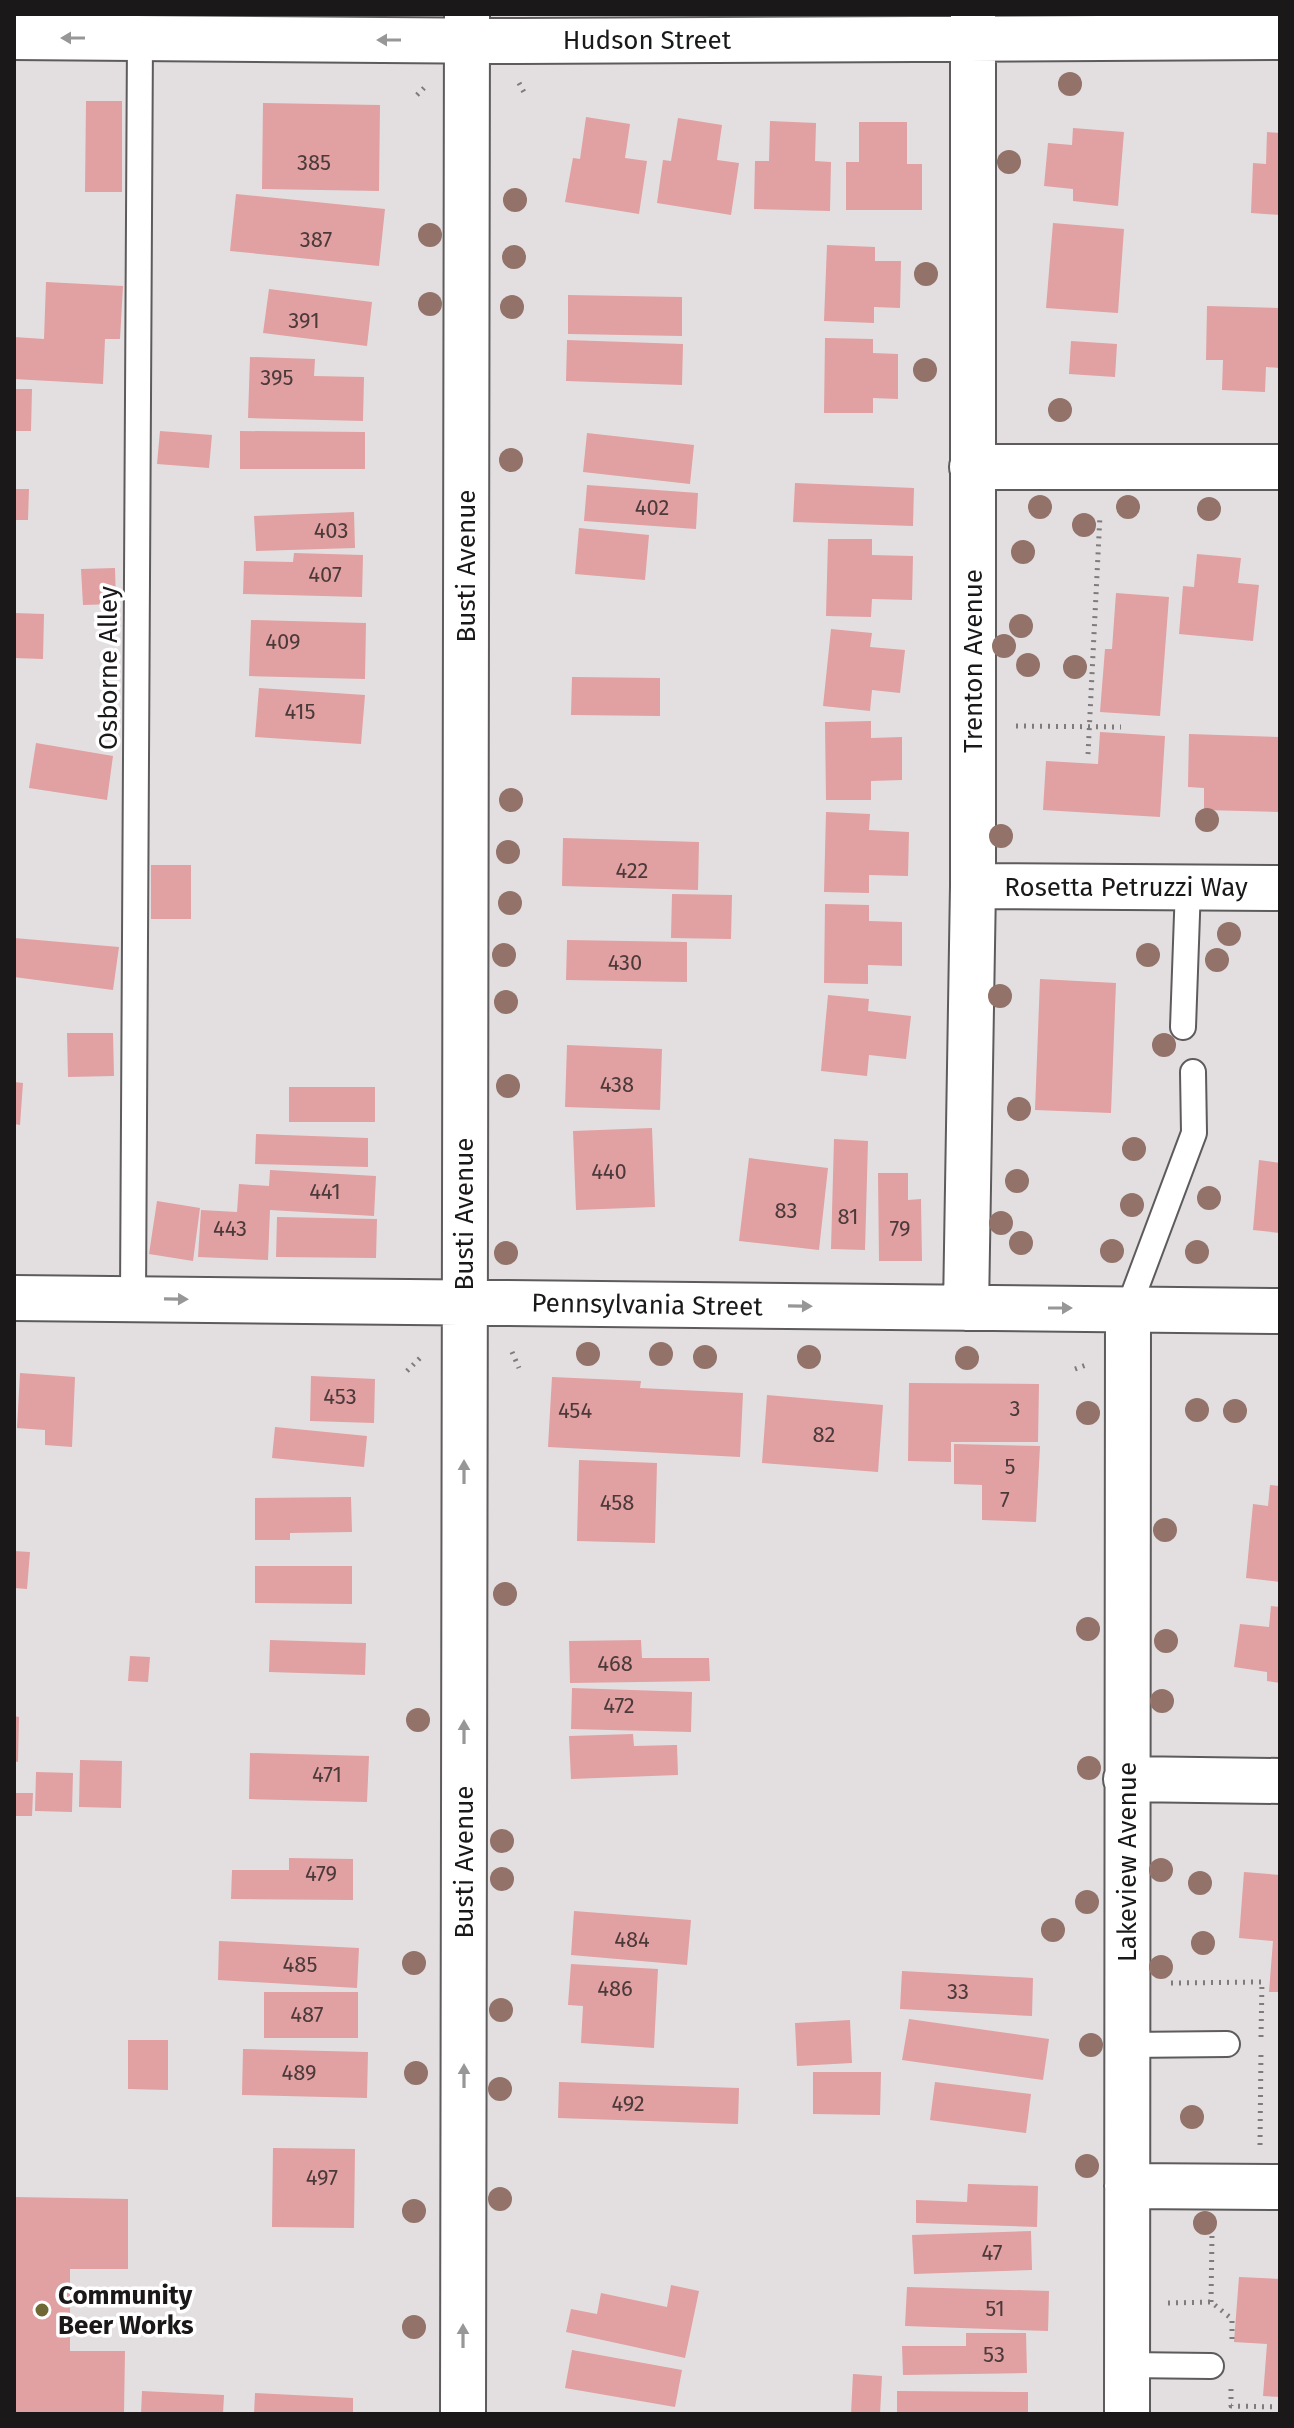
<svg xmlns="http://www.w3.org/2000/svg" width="1294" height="2428" font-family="'Fira Sans',sans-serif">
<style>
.building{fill:#e1a0a2}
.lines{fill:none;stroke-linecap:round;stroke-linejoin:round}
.lane-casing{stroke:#5e5b5c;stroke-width:28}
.street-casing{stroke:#5e5b5c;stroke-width:48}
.path{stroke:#7e7b7c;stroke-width:5;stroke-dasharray:2 6;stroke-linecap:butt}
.lane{stroke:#fff;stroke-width:24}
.street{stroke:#fff;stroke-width:44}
.tree{fill:#927269}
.oneway{fill:#989798}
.poi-dot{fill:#6f6834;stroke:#fff;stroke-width:3}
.labels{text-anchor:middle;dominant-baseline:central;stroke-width:7;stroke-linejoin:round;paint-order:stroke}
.number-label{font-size:22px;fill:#4c3a3b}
.street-label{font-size:26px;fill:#1a1819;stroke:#fff}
.poi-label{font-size:26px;font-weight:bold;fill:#1a1819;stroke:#fff;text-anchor:start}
</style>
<rect width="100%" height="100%" fill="#e3dfe0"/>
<path class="building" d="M86 101H122V192H85Z
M263 103 380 105 379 191 262 189Z
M586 117 630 124 625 158 647 161 639 214 565 202 573 158 580 159Z
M678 118 722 125 717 160 739 163 731 215 657 203 663 160 671 161Z
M770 121 816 123 815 161 831 162 830 211 754 209 755 161H769Z
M859 122H907V164H922V210H846V162H859Z
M1073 128 1124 132 1118 206 1073 201V189L1044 186 1048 143 1072 145Z
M1267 132 1280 133V215L1251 213 1253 163 1266 164Z
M236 194 385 209 379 266 230 251Z
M1053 223 1124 229 1118 313 1046 308Z
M827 245 875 247V261H901L900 308 874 307V323L824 321Z
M46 282 123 286 120 339H105L103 384 14 379V337L44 339Z
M269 289 372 302 367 346 263 333Z
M568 295 682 297V336L568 334Z
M1207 306 1280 308V368L1266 367 1265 392 1222 390 1223 360H1206Z
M825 338 873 339V353L898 354V399L873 398V413H824Z
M567 340 683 344 682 385 566 381Z
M1071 341 1117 344 1115 377 1069 374Z
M250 357 315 359 314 376 364 377 363 421 248 418Z
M14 389H32L31 431H14Z
M160 431 212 435 209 468 157 464Z
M240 431 365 432V469H240Z
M587 433 694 445 690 484 583 472Z
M795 483 914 488 913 526 793 522Z
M587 485 698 493 696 529 584 521Z
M14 489H29L28 520H14Z
M354 512 355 548 256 551 254 516Z
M579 528 649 535 645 580 575 574Z
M828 539H872V555L913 556 912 600 872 599 871 617 826 616Z
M294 553 363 555 362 597 243 594 244 561 293 562Z
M1197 554 1241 558 1238 583 1259 585 1253 641 1179 634 1183 586 1194 587Z
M115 568 116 604 83 605 81 569Z
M1116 593 1169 597 1160 716 1100 712 1105 649H1112Z
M14 613 44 614 43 659 14 658Z
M251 620 366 623 365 679 249 676Z
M831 629 872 633 870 647 905 650 900 693 872 690 870 711 823 706Z
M572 677 660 678V716L571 715Z
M259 688 365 695 361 744 255 737Z
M871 721V738L902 737V780L871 781V800H826L825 722Z
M1100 732 1165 736 1160 817 1043 810 1046 761 1098 764Z
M1189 734 1280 737V812L1204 810V788L1188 787Z
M36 743 113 756 107 800 29 788Z
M826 812 870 814 869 830 909 832 908 876 869 875V893L824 892Z
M563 838 699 842 698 890 562 886Z
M151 865H191V919H151Z
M672 894 732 895 731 939 671 938Z
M825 904 869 905V921L902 922V966L868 965V984L824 983Z
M14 938 119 947 113 990 14 977Z
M567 940 687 942V982L566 980Z
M1040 979 1116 983 1111 1113 1035 1110Z
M828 995 869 999 868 1011 911 1016 906 1059 869 1055 867 1076 821 1071Z
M67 1033H113L114 1076 68 1077Z
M567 1045 662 1049 660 1110 565 1107Z
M14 1082 23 1083 20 1125 14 1124Z
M289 1087H375V1122H289Z
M652 1128 655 1207 576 1210 573 1131Z
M256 1134 368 1138V1167L255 1164Z
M834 1139 868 1141 865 1250 831 1249Z
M749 1158 828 1168 819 1250 739 1241Z
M1259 1160 1280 1163V1233L1253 1230Z
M270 1170 376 1176 374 1216 270 1210 268 1260 198 1257 201 1210 237 1212 239 1184 269 1186Z
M878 1173H908V1200L921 1199 922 1261H879Z
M157 1201 200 1208 193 1261 149 1254Z
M277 1217 377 1219 376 1258 276 1257Z
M20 1373 75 1377 72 1447 45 1445V1430L17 1428Z
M311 1376 375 1379 374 1423 310 1421Z
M552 1377 641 1381 640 1388 743 1393 740 1457 548 1447Z
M909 1383 1039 1384 1038 1442H951V1462L908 1461Z
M767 1395 883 1405 878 1472 762 1463Z
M275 1427 367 1436 364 1467 272 1458Z
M954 1444 1040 1446 1036 1522 982 1520V1485L954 1484Z
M579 1460 657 1463 655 1543 577 1541Z
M1270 1485 1280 1486V1582L1246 1578 1253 1504 1268 1506Z
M351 1497 352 1532 290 1533V1540H255V1498Z
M14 1551 30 1552 27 1589 14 1588Z
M255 1566H352V1604L255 1603Z
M1271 1606 1280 1607V1683L1267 1681V1672L1234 1667 1240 1624 1269 1627Z
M270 1640 366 1643 365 1675 269 1672Z
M641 1640 642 1658H709L710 1681 570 1683 569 1641Z
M130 1656 150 1657 148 1682 128 1681Z
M572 1688 692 1692 691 1732 571 1729Z
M14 1716 19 1717 18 1762 14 1761Z
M633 1734 634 1746 677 1745 678 1775 571 1779 569 1736Z
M250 1753 369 1756 367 1802 249 1799Z
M80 1760 122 1761 121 1808 79 1807Z
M36 1772 73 1773 72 1812 35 1811Z
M14 1793H33L32 1816H14Z
M289 1858 353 1859V1900L231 1899 232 1870H289Z
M1244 1872 1280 1875V1992H1269L1273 1941 1239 1938Z
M574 1911 691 1920 687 1965 571 1955Z
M219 1941 359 1948 357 1988 218 1980Z
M571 1964 658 1969 654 2048 581 2043 583 2006 568 2005Z
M902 1971 1033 1978 1032 2016 900 2009Z
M264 1992H358V2038H264Z
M909 2019 1049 2039 1043 2080 902 2060Z
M850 2020 852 2063 797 2066 795 2023Z
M128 2040H168V2090L128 2089Z
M243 2049 368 2052 367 2098 242 2095Z
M813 2072H881L880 2115 813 2114Z
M559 2082 739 2088 738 2124 558 2118Z
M935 2082 1031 2094 1026 2133 930 2120Z
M273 2148 355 2149 354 2228 272 2227Z
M968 2184 1038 2186 1037 2227 916 2223V2200L967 2202Z
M14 2197 128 2199V2269H70V2351H125L124 2414H14Z
M1031 2231 1032 2270 914 2274 912 2235Z
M1239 2277 1280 2279V2397L1263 2396 1267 2344 1234 2342Z
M671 2285 699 2291 685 2358 566 2332 571 2309 597 2314 601 2293 667 2307Z
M907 2287 1049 2291 1048 2331 905 2326Z
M966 2333H1026L1027 2373 903 2375 902 2346H966Z
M572 2350 682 2370 675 2407 565 2388Z
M853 2374 882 2376 880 2414H851Z
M142 2391 224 2395 223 2414H141Z
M897 2391 1028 2392V2414H897Z
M255 2393 353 2398V2414H254Z"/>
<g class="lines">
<g class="lane-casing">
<path id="lane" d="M1183 1027 1188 887
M133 1298 140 38
M1128 1309 1194 1133 1193 1072
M1127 2045 1227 2044
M1127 2365 1211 2366"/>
</g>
<g class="street-casing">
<path id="street" d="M14 37 519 41 1280 37
M972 467H1280
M973 886 1280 888
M14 1298 1280 1311
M966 1308 973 886V14
M1126 1779 1280 1781
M1127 2186 1280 2187
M463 2414 467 14
M1127 2414 1128 1309"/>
</g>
<path class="path" d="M519 83 526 96
M417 95 425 87
M1016 726 1121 727
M1088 754 1100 515
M512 1352 519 1368
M1075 1369 1086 1365
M407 1371 420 1358
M1171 1983 1262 1982 1261 2037
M1260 2145 1261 2051
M1211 2302 1212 2236
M1168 2303 1211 2302 1232 2319V2343
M1231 2389V2406L1280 2407"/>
<use href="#lane" class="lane"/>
<use href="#street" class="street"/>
</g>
<g class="tree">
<circle cx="1070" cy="84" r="12"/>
<circle cx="1009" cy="162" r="12"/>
<circle cx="515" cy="200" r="12"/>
<circle cx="430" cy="235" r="12"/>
<circle cx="514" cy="257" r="12"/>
<circle cx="926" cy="274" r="12"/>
<circle cx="430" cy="304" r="12"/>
<circle cx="512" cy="307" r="12"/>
<circle cx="925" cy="370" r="12"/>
<circle cx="1060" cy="410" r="12"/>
<circle cx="511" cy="460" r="12"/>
<circle cx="1040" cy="507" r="12"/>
<circle cx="1128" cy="507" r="12"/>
<circle cx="1209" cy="509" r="12"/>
<circle cx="1084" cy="525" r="12"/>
<circle cx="1023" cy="552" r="12"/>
<circle cx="1021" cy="626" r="12"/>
<circle cx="1004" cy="646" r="12"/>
<circle cx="1028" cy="665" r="12"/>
<circle cx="1075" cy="667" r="12"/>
<circle cx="511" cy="800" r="12"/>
<circle cx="1207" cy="820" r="12"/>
<circle cx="1001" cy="836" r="12"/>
<circle cx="508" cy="852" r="12"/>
<circle cx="510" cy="903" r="12"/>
<circle cx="1229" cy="934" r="12"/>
<circle cx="504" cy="955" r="12"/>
<circle cx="1148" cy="955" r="12"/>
<circle cx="1217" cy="960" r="12"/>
<circle cx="1000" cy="996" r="12"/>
<circle cx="506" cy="1002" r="12"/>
<circle cx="1164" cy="1045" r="12"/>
<circle cx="508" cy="1086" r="12"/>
<circle cx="1019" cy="1109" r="12"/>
<circle cx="1134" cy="1149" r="12"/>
<circle cx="1017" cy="1181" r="12"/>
<circle cx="1209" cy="1198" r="12"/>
<circle cx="1132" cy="1205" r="12"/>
<circle cx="1001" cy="1223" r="12"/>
<circle cx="1021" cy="1243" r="12"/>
<circle cx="1112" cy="1251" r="12"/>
<circle cx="1197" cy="1252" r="12"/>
<circle cx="506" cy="1253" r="12"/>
<circle cx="588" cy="1354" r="12"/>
<circle cx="661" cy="1354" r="12"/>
<circle cx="705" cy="1357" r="12"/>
<circle cx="809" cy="1357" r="12"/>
<circle cx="967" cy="1358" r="12"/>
<circle cx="1197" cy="1410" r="12"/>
<circle cx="1235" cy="1411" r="12"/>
<circle cx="1088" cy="1413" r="12"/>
<circle cx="1165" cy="1530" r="12"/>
<circle cx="505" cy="1594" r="12"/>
<circle cx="1088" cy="1629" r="12"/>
<circle cx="1166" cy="1641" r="12"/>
<circle cx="1162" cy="1701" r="12"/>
<circle cx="418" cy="1720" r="12"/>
<circle cx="1089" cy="1768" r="12"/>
<circle cx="502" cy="1841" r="12"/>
<circle cx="1161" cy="1870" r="12"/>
<circle cx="502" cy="1879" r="12"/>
<circle cx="1200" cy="1883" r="12"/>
<circle cx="1087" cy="1902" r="12"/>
<circle cx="1053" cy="1930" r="12"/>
<circle cx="1203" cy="1943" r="12"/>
<circle cx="414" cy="1963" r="12"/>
<circle cx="1161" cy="1967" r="12"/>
<circle cx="501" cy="2010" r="12"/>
<circle cx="1091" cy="2045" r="12"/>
<circle cx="416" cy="2073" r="12"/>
<circle cx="500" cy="2089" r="12"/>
<circle cx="1192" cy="2117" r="12"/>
<circle cx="1087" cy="2166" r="12"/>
<circle cx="500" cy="2199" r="12"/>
<circle cx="414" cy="2211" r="12"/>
<circle cx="1205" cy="2223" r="12"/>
<circle cx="414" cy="2327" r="12"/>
</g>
<defs><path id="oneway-solid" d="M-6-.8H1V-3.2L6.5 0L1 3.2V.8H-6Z" transform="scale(2)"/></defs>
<g class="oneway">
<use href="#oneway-solid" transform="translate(73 38) rotate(-180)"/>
<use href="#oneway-solid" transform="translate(389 40) rotate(-180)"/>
<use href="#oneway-solid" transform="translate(176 1299) rotate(1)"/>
<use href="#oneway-solid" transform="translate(800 1306) rotate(1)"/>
<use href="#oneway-solid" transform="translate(1060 1308)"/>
<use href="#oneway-solid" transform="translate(464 1472) rotate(-90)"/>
<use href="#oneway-solid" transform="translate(464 1732) rotate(-90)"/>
<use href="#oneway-solid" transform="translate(464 2076) rotate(-90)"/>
<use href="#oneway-solid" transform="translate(463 2336) rotate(-90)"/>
</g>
<circle class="poi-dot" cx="42" cy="2310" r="8"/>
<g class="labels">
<g class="number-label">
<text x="314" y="162">385</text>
<text x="316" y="239">387</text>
<text x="304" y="320">391</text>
<text x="277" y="377">395</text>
<text x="652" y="507">402</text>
<text x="331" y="530">403</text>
<text x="325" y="574">407</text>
<text x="283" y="641">409</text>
<text x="300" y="711">415</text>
<text x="632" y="870">422</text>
<text x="625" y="962">430</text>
<text x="617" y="1084">438</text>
<text x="609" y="1171">440</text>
<text x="325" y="1191">441</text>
<text x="786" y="1210">83</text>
<text x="848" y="1216">81</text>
<text x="230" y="1228">443</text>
<text x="900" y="1228">79</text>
<text x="340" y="1396">453</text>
<text x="1015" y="1408">3</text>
<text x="575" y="1410">454</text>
<text x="824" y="1434">82</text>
<text x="1010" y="1466">5</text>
<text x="1005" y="1499">7</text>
<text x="617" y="1502">458</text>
<text x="615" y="1663">468</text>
<text x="619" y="1705">472</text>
<text x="327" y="1774">471</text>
<text x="321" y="1873">479</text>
<text x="632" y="1939">484</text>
<text x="300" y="1964">485</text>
<text x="615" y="1988">486</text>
<text x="958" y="1991">33</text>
<text x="307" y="2014">487</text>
<text x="299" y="2072">489</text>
<text x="628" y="2103">492</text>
<text x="322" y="2177">497</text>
<text x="992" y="2252">47</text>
<text x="995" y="2308">51</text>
<text x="994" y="2354">53</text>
</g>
<g class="street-label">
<text x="647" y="40">Hudson Street</text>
<text transform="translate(466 566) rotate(-90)">Busti Avenue</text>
<text transform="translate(973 661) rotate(-90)">Trenton Avenue</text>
<text transform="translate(108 668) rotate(-90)">Osborne Alley</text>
<text x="1126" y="887">Rosetta Petruzzi Way</text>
<text transform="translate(464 1214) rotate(-90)">Busti Avenue</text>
<text transform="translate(647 1305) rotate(1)">Pennsylvania Street</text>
<text transform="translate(464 1862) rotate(-90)">Busti Avenue</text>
<text transform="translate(1127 1862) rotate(-90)">Lakeview Avenue</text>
</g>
<g class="poi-label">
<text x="58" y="2295">Community<tspan x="58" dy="30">Beer Works</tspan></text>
</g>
</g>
<rect width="1294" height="2428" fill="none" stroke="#1a1819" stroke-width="32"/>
</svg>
